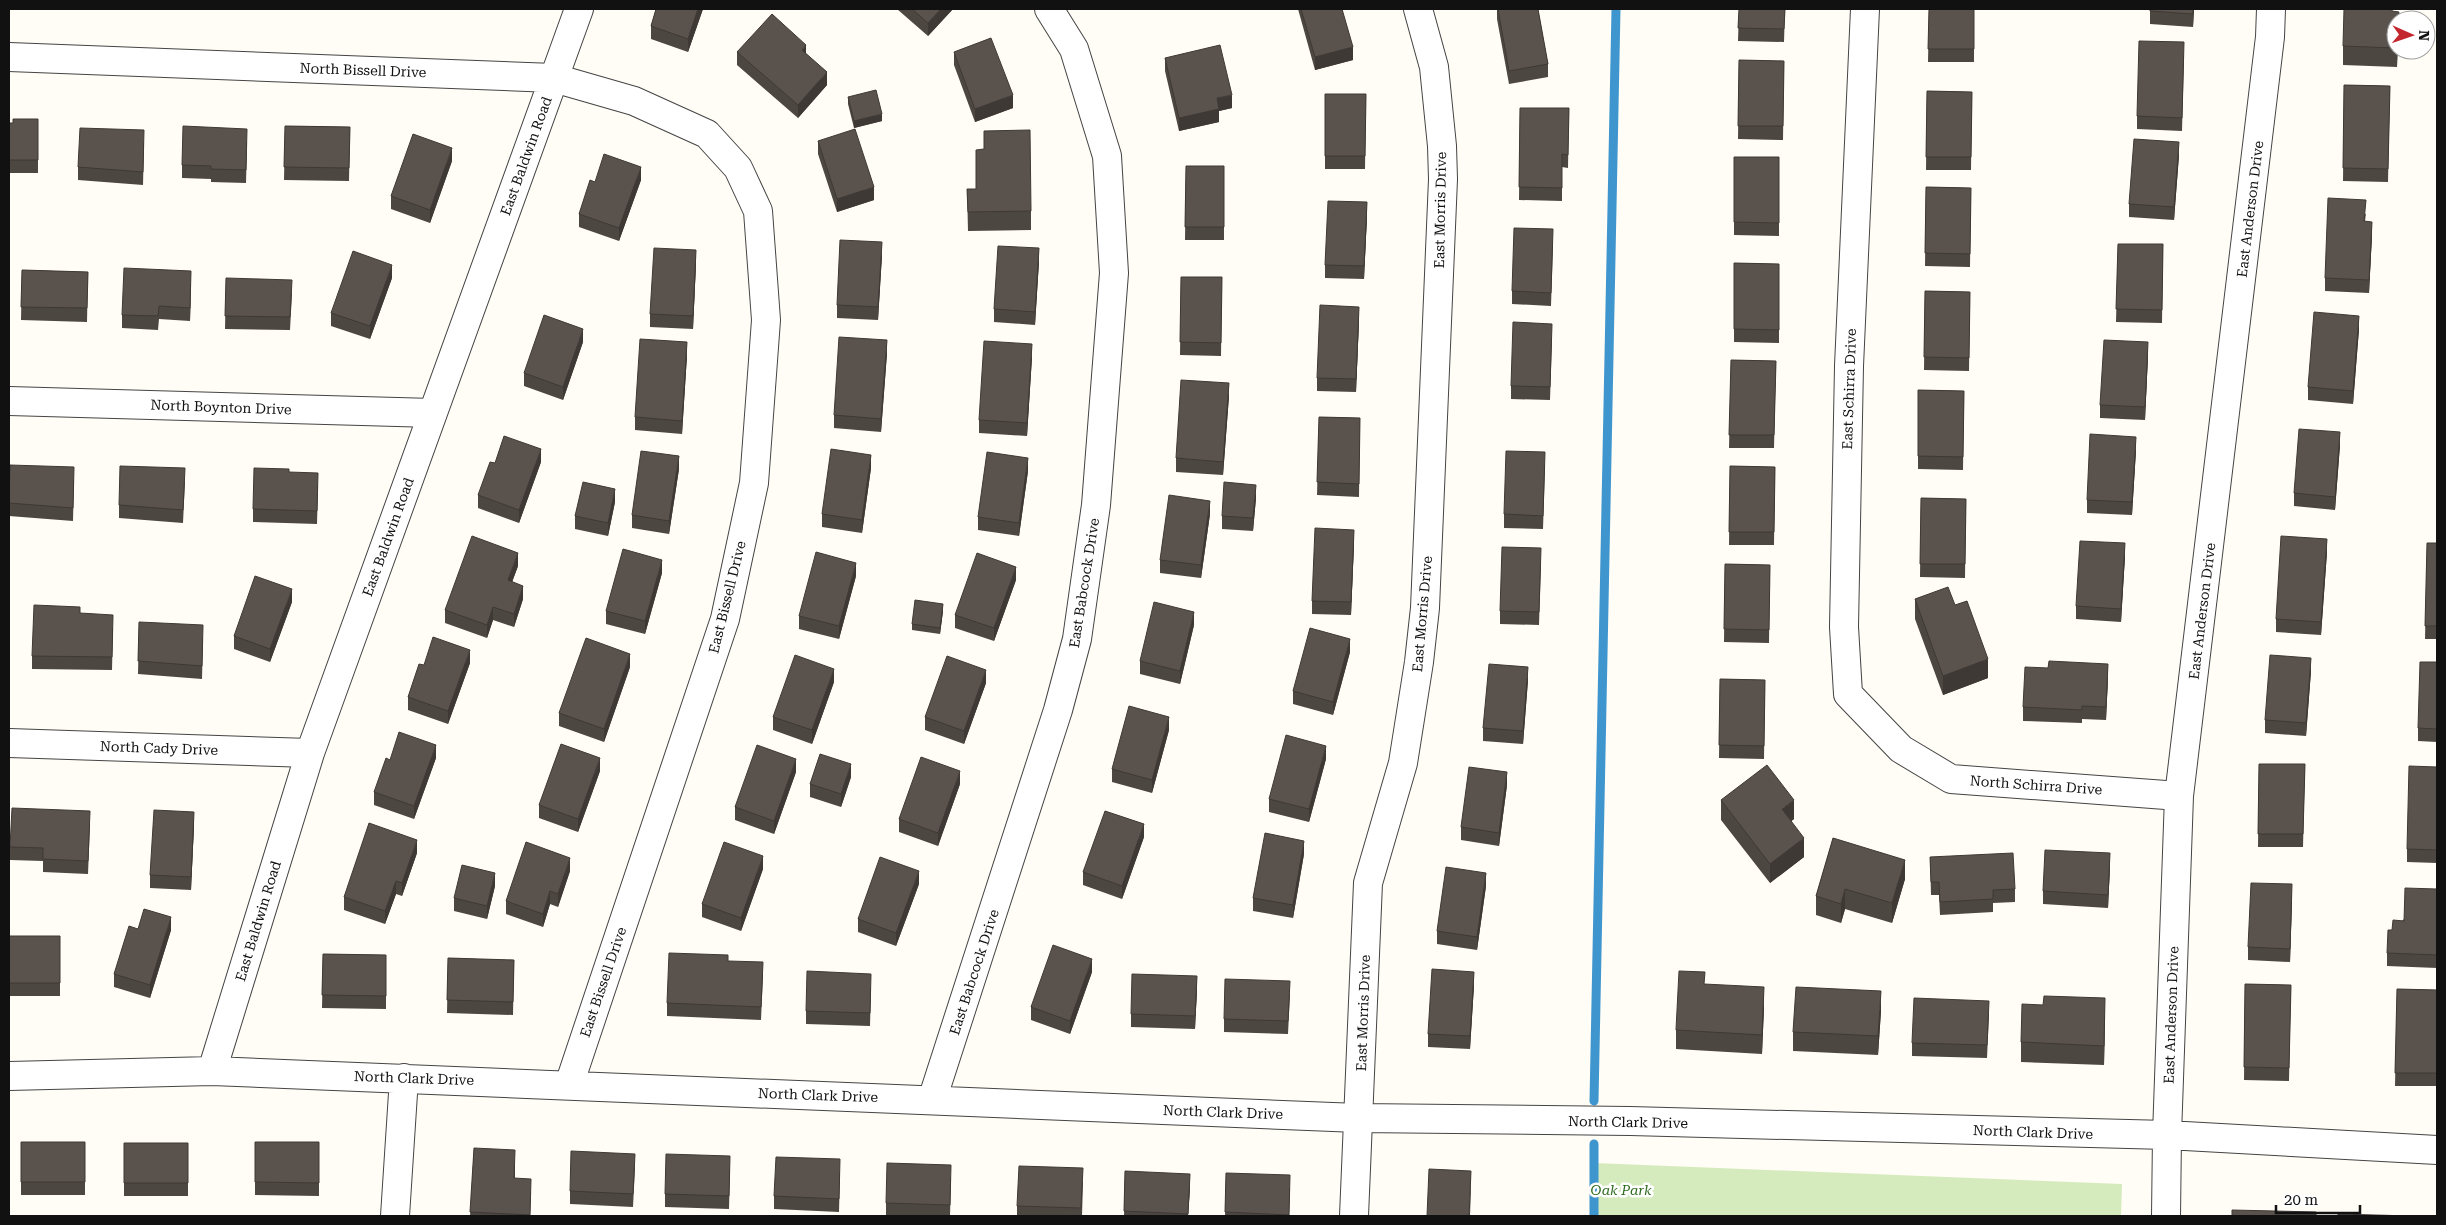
<svg xmlns="http://www.w3.org/2000/svg" width="2446" height="1225" font-family="'Roboto Serif',serif">
<style>
.green{fill:#d5ebbd}
.lines{fill:none;stroke-linecap:round;stroke-linejoin:round}
.stream{stroke:#3f96cf;stroke-width:9}
.minor-casing{stroke:#444;stroke-width:30}
.minor{stroke:#fff;stroke-width:28}
.wall{fill:#4d4742}
.shaded-wall{fill:#3f3936}
.building{fill:#5a524d;stroke:#3f3936}
.labels{text-anchor:middle;dominant-baseline:central;stroke-width:5;stroke-linejoin:round;paint-order:stroke}
.street-label{font-size:14px;fill:#111;stroke:#fff}
.park-label{font-size:14px;font-style:italic;fill:#2f6b1f;stroke:#fff}
</style>
<rect width="100%" height="100%" fill="#fffdf5"/>
<path class="green" d="M1594 1163 2122 1184 2121 1216H1594Z"/>
<g class="lines">
<path class="stream" d="M1594 1101 1616 9
M1594 1144V1216"/>
<g class="minor-casing">
<path id="minor" d="M1865 9 1849 366 1844 627 1848 694 1901 749 1951 779 2179 796
M9 57 554 78 634 101 707 134 738 168 758 211 766 320 754 483 725 619 569 1085
M9 401 433 413
M9 743 310 753
M212 1071 310 753 579 9
M9 1076 212 1071 1358 1118 1630 1121 2167 1135 2437 1150
M932 1100 1058 710 1077 639 1096 505 1114 273 1107 156 1074 49 1049 9
M395 1216 404 1078
M1354 1216 1368 883 1403 763 1419 662 1425 608 1443 179 1442 146 1434 67 1418 9
M2166 1216 2167 1135 2179 796 2270 37 2271 9"/>
</g>
<use href="#minor" class="minor"/>
</g>
<path class="wall" d="M656 9H703L688 52 651 39V26Z
M897 9H953L928 36Z
M1298 9H1342L1353 60 1315 70Z
M1497 9H1538L1548 64V77L1509 84 1497 19Z
M1739 9H1785L1784 42 1738 41Z
M1929 9H1974V62H1928Z
M2150 9H2194L2193 27 2150 24Z
M2393 11 2399 20H2396V50H2398L2397 67 2343 65V46Z
M737 52 827 85 798 118 737 65Z
M954 52 1013 108 975 122 954 65Z
M2184 55 2182 131 2137 129V116Z
M1165 58 1232 108 1219 111V122L1179 131 1165 71Z
M1739 60 1784 61 1783 140 1738 139Z
M2344 85 2390 86 2388 182 2343 181Z
M1927 91 1972 92 1971 170H1926Z
M1325 94H1366L1365 169H1325Z
M848 97 882 121 854 128 848 104Z
M1520 108H1569L1568 168 1562 167V201L1519 200Z
M38 119V173H9V123H13Z
M285 126 350 127 349 181 284 180Z
M818 141 874 200 837 212 818 154Z
M247 142 246 183 211 182V179L182 178V165Z
M144 143 143 185 78 180V167Z
M2179 155 2174 220 2129 217V204Z
M1734 157H1779V236L1734 235Z
M452 161 430 223 391 209V196Z
M1186 166H1224V240H1185Z
M641 180 619 241 579 227V214L595 182Z
M1926 187 1971 188 1970 267 1925 266Z
M967 189 1031 211V230L968 231Z
M2366 213 2365 221 2372 235 2369 293 2325 291V278Z
M1367 216 1364 279 1325 278V265Z
M1553 242 1551 306 1512 304V291Z
M2118 244H2163L2162 323 2116 322Z
M882 255 878 320 837 318V305Z
M1039 261 1035 325 994 322V309Z
M696 263 693 329 650 327V314Z
M1734 263 1779 264V343L1734 342Z
M22 270 88 272 87 322 21 320Z
M1181 277H1222L1221 356 1180 355Z
M226 278 292 293 290 330 225 329Z
M392 278 370 339 331 326V313Z
M191 284 190 321 159 319 158 330 122 328V315Z
M1925 291 1970 292 1969 371 1924 370Z
M1359 320 1356 392 1317 391V378Z
M2359 329 2353 404 2308 400V387Z
M1552 337 1550 400 1511 399V386Z
M583 342 563 400 524 386V373Z
M887 353 881 432 834 428V415Z
M687 355 682 434 635 430V417Z
M2148 355 2145 420 2100 418V405Z
M1032 357 1027 436 979 433V420Z
M1731 360 1776 361 1774 448H1729Z
M1918 390 1964 391 1963 470 1918 469Z
M1229 396 1223 475 1176 472V458Z
M1319 417 1360 418 1359 497 1317 495Z
M2340 445 2335 510 2294 506V493Z
M2136 450 2132 515 2087 513V500Z
M541 462 519 523 478 508V495Z
M10 465 74 480 73 521 9 516Z
M1545 465 1543 529 1504 528V514Z
M1730 466 1775 467 1774 545H1729Z
M871 468 862 533 822 527V514Z
M679 469 669 534 632 528V515Z
M1028 471 1019 536 978 530V517Z
M289 472 318 486 317 524 253 522V509Z
M185 481 183 523 119 518V505Z
M1256 498 1253 531 1222 529V516Z
M1921 498 1966 499 1965 578 1920 577Z
M615 502 608 536 575 529V516Z
M1210 514 1201 578 1160 573V560Z
M1354 543 1351 615 1312 614V601Z
M2427 543H2437V639H2425Z
M2327 552 2321 635 2276 632V619Z
M2125 556 2121 622 2076 619V606Z
M1541 561 1539 625 1500 624V611Z
M1725 564 1770 565 1769 643 1724 642Z
M518 566 512 582 523 599 514 627 493 620 487 638 445 623V610Z
M662 573 645 634 606 624V611Z
M856 576 839 639 799 629V616Z
M1016 580 994 641 955 628V615Z
M1915 599 1955 605 1988 678 1943 695 1915 619Z
M292 602 270 662 234 649V636Z
M943 611 940 634 912 630V624Z
M139 622 203 638 202 679 138 674Z
M1194 625 1180 684 1140 674V661Z
M113 628 112 670 32 669V656Z
M1350 652 1333 715 1293 704V691Z
M2437 662V742L2418 741V728Z
M470 663 448 724 408 710V697L424 665Z
M630 667 604 742 559 726V713Z
M2311 671 2306 736 2265 733V720Z
M2108 677 2106 720 2082 719V723L2023 721V707Z
M1720 679 1765 680 1764 759 1719 758Z
M1528 680 1523 744 1483 741V728Z
M834 682 812 744 773 730V717Z
M986 683 964 744 925 730V717Z
M1169 730 1152 793 1112 782V769Z
M436 758 414 819 374 805V792L390 760Z
M1326 759 1309 822 1269 812V799Z
M2259 764H2305L2303 847H2258Z
M2437 767V863L2407 862V849Z
M600 771 578 832 539 818V805Z
M796 772 774 834 735 820V807Z
M851 777 841 807 810 797V784Z
M960 784 938 846 899 832V819Z
M1507 785 1499 846 1461 840V827Z
M1721 800 1794 819 1791 821 1804 857 1770 883 1721 820Z
M90 824 88 874 43 872V861L10 860V847Z
M194 825 191 890 150 888V875Z
M1144 837 1122 899 1083 885V872Z
M1833 838 1905 879 1892 923 1845 909 1841 923 1816 915V896Z
M417 853 402 896 396 894 385 924 344 910V897Z
M1304 854 1293 918 1253 911V898Z
M1930 857 2015 889V902L1993 903V912L1940 915 1939 895H1931Z
M2110 866 2108 908 2043 904V891Z
M763 869 741 931 702 917V904Z
M570 871 558 907 550 904 543 927 506 914V901Z
M919 884 896 946 858 932V919Z
M495 886 487 919 454 911V898Z
M1486 886 1477 950 1437 944V931Z
M2437 889V968L2387 966V953L2392 930Z
M2292 898 2290 962 2248 960V947Z
M138 929 171 930 150 998 114 987V974Z
M9 936H60V996H9Z
M323 954 386 955V1009L322 1008Z
M448 958 514 960 513 1015 447 1013Z
M728 961 763 975 761 1020 667 1016V1003Z
M1092 972 1070 1034 1031 1020V1007Z
M1705 984 1764 1007 1762 1054 1676 1049V1030Z
M2245 984 2291 985 2289 1081 2244 1080Z
M1474 985 1470 1049 1428 1047V1034Z
M871 987 870 1026 806 1024V1011Z
M1197 989 1195 1029 1131 1027V1014Z
M2397 989 2437 990V1086H2395Z
M1290 994 1288 1034 1224 1032V1019Z
M2043 1005 2105 1017 2104 1065 2021 1062V1042Z
M1881 1011 1878 1055 1793 1051V1032Z
M1989 1014 1987 1058 1912 1056V1043Z
M21 1142H85V1195H21Z
M255 1142H319V1196L255 1195Z
M124 1143H188V1196H124Z
M474 1148 515 1163V1178L531 1192 530 1216H470Z
M635 1167 633 1207 570 1204V1191Z
M730 1169 729 1209 665 1207V1194Z
M1125 1171 1190 1187 1188 1216H1124Z
M840 1172 839 1212 774 1209V1196Z
M1226 1173 1290 1188 1289 1216H1225Z
M951 1178 950 1216H886V1203Z
M1083 1181 1082 1216H1017V1206Z"/>
<path class="shaded-wall" d="M698 9H703L688 52V39Z
M941 9H953L928 36V23Z
M2193 9H2194L2193 27Z
M806 45V58L802 50Z
M1353 47V60L1315 70V57Z
M827 72V85L798 118V105Z
M1013 95V108L975 122V109Z
M1232 95V108L1219 111V122L1179 131V118L1217 98Z
M882 114V121L854 128V121Z
M2179 142V155L2174 220V207Z
M452 148V161L430 223V210Z
M641 167V180L619 241V228Z
M874 187V200L837 212V199Z
M1367 202V216L1364 279V266Z
M2372 222V235L2369 293V280Z
M882 242V255L878 320V307Z
M1039 248V261L1035 325V312Z
M696 250V263L693 329V316Z
M392 265V278L370 339V326Z
M191 271V284L190 321V308Z
M1359 307V320L1356 392V379Z
M2359 316V329L2353 404V391Z
M583 329V342L563 400V387Z
M887 340V353L881 432V419Z
M687 342V355L682 434V421Z
M2148 342V355L2145 420V407Z
M1032 344V357L1027 436V423Z
M1229 383V396L1223 475V462Z
M2340 432V445L2335 510V497Z
M2136 437V450L2132 515V502Z
M541 449V462L519 523V510Z
M871 455V468L862 533V520Z
M679 456V469L669 534V521Z
M1028 458V471L1019 536V523Z
M1256 485V498L1253 531V518Z
M615 489V502L608 536V523Z
M1210 501V514L1201 578V565Z
M1354 530V543L1351 615V602Z
M2327 539V552L2321 635V622Z
M2125 543V556L2121 622V609Z
M518 553V566L508 593V580Z
M662 560V573L645 634V621Z
M856 563V576L839 639V626Z
M1016 567V580L994 641V628Z
M523 586V599L514 627V614Z
M292 589V602L270 662V649Z
M943 604V611L940 634V628Z
M493 607V620L487 638V625Z
M1194 612V625L1180 684V671Z
M1350 639V652L1333 715V702Z
M470 650V663L448 724V711Z
M630 654V667L604 742V729Z
M2311 658V671L2306 736V723Z
M1988 659V678L1943 695V676Z
M2108 664V677L2106 720V707Z
M1528 667V680L1523 744V731Z
M834 669V682L812 744V730Z
M986 670V683L964 744V731Z
M1169 717V730L1152 793V780Z
M436 745V758L414 819V806Z
M1326 746V759L1309 822V809Z
M600 758V771L578 832V819Z
M796 759V772L774 834V821Z
M851 764V777L841 807V794Z
M960 771V784L938 846V833Z
M1507 772V785L1499 846V833Z
M1794 800V819L1782 829V809Z
M194 812V825L191 890V877Z
M1144 824V837L1122 899V886Z
M1804 838V857L1770 883V864Z
M417 840V853L402 896V883Z
M1304 841V854L1293 918V905Z
M2110 853V866L2108 908V895Z
M763 856V869L741 931V918Z
M570 858V871L558 907V894Z
M1905 860V879L1892 923V903Z
M919 871V884L896 946V933Z
M495 873V886L487 919V906Z
M1486 873V886L1477 950V937Z
M396 881V894L385 924V911Z
M2292 884V898L2290 962V949Z
M1845 889V909L1841 923V904Z
M550 891V904L543 927V914Z
M171 917V930L150 998V985Z
M1092 959V972L1070 1034V1021Z
M1474 972V985L1470 1049V1036Z
M1197 976V989L1195 1029V1016Z
M1764 987V1007L1762 1054V1035Z
M1881 991V1011L1878 1055V1036Z
M2105 998V1017L2104 1065V1046Z
M1471 1171V1184L1470 1216H1469Z
M1190 1174V1187L1188 1216V1214Z"/>
<path class="building" d="M656 9H698L688 39 651 26Z
M912 9H941L928 23Z
M1301 9H1342L1353 47 1315 57Z
M1498 9H1538L1548 64 1509 71Z
M1739 9H1785L1784 29 1738 28Z
M1929 9H1974V49H1928Z
M2150 9H2193V14L2150 11Z
M2344 9H2392V11L2399 12 2398 20H2396V48L2343 46Z
M772 14 806 45 802 50 827 72 798 105 737 52Z
M991 38 1013 95 975 109 954 52Z
M2139 41 2184 42 2182 118 2137 116Z
M1220 45 1232 95 1217 98 1219 109 1179 118 1165 58Z
M1739 60 1784 61 1783 126H1738Z
M2344 85 2390 86 2388 169 2343 168Z
M876 90 882 114 854 121 848 97Z
M1927 91 1972 92 1971 157H1926Z
M1325 94H1366L1365 156H1325Z
M1520 108H1569L1568 155 1562 154V188L1519 187Z
M13 119H38V160H9V123H13Z
M183 126 247 129 246 170 211 169V166L182 165Z
M285 126 350 127 349 168 284 167Z
M80 128 144 130 143 172 78 167Z
M855 129 874 187 837 199 818 141Z
M1030 130 1031 211 968 212 967 189H976V150L984 149V131Z
M413 134 452 148 430 210 391 196Z
M2134 139 2179 142 2174 207 2129 204Z
M604 154 641 167 619 228 579 214 590 180 595 182Z
M1734 157H1779V223L1734 222Z
M1186 166H1224V227H1185Z
M1926 187 1971 188 1970 254 1925 253Z
M2328 198 2366 200 2364 221 2372 222 2369 280 2325 278Z
M1328 201 1367 202 1364 266 1325 265Z
M1514 228 1553 229 1551 293 1512 291Z
M840 240 882 242 878 307 837 305Z
M2118 244H2163L2162 310 2116 309Z
M998 246 1039 248 1035 312 994 309Z
M654 248 696 250 693 316 650 314Z
M353 251 392 265 370 326 331 313Z
M1734 263 1779 264V330L1734 329Z
M124 268 191 271 190 308 159 306 158 316 122 315Z
M22 270 88 272 87 308 21 307Z
M1181 277H1222L1221 343 1180 342Z
M226 278 292 280 290 317 225 316Z
M1925 291 1970 292 1969 358 1924 357Z
M1320 305 1359 307 1356 379 1317 378Z
M2314 312 2359 316 2353 391 2308 387Z
M544 315 583 329 563 387 524 373Z
M1513 322 1552 324 1550 387 1511 386Z
M839 337 887 340 881 419 834 415Z
M640 339 687 342 682 421 635 417Z
M2104 340 2148 342 2145 407 2100 405Z
M984 341 1032 344 1027 423 979 420Z
M1731 360 1776 361 1774 435H1729Z
M1181 380 1229 383 1223 462 1176 458Z
M1918 390 1964 391 1963 457 1918 456Z
M1319 417 1360 418 1359 484 1317 482Z
M2299 429 2340 432 2335 497 2294 493Z
M2090 434 2136 437 2132 502 2087 500Z
M504 436 541 449 519 510 478 495 490 462 495 463Z
M831 449 871 455 862 520 822 514Z
M641 451 679 456 669 521 632 515Z
M1506 451 1545 452 1543 516 1504 514Z
M987 452 1028 458 1019 523 978 517Z
M10 465 74 467 73 508 9 503Z
M120 466 185 468 183 510 119 505Z
M1730 466 1775 467 1774 532H1729Z
M254 468 289 469V472L318 473 317 511 253 509Z
M583 482 615 489 608 523 575 516Z
M1224 482 1256 485 1253 518 1222 516Z
M1169 495 1210 501 1201 565 1160 560Z
M1921 498 1966 499 1965 564H1920Z
M1315 528 1354 530 1351 602 1312 601Z
M472 536 518 553 508 580 523 586 514 614 493 607 487 625 445 610Z
M2281 536 2327 539 2321 622 2276 619Z
M2080 541 2125 543 2121 609 2076 606Z
M2427 543H2437V626H2425Z
M1502 547 1541 548 1539 612 1500 611Z
M623 549 662 560 645 621 606 611Z
M816 552 856 563 839 626 799 616Z
M977 553 1016 567 994 628 955 615Z
M1725 564 1770 565 1769 630 1724 629Z
M255 576 292 589 270 649 234 636Z
M1948 587 1955 605 1967 601 1988 659 1943 676 1915 599Z
M915 600 943 604 940 628 912 624Z
M1154 602 1194 612 1180 671 1140 661Z
M34 605 80 607V613L113 615 112 657 32 656Z
M139 622 203 625 202 666 138 661Z
M1310 628 1350 639 1333 702 1293 691Z
M433 637 470 650 448 711 408 697 419 664 424 665Z
M586 638 630 654 604 729 559 713Z
M795 655 834 669 812 730 773 717Z
M2270 655 2311 658 2306 723 2265 720Z
M947 656 986 670 964 731 925 717Z
M2049 661 2108 664 2106 707 2082 706V710L2023 707 2025 667 2048 668Z
M2420 662H2437V729L2418 728Z
M1489 664 1528 667 1523 731 1483 728Z
M1720 679 1765 680 1764 746 1719 745Z
M1129 706 1169 717 1152 780 1112 769Z
M399 732 436 745 414 806 374 792 386 758 390 760Z
M1286 735 1326 746 1309 809 1269 799Z
M561 744 600 758 578 819 539 805Z
M757 745 796 759 774 821 735 807Z
M820 754 851 764 841 794 810 784Z
M921 757 960 771 938 833 899 819Z
M2259 764H2305L2303 834H2258Z
M1767 765 1794 800 1782 809 1804 838 1770 864 1721 800Z
M2409 766 2437 767V850L2407 849Z
M1469 767 1507 772 1499 833 1461 827Z
M12 808 90 811 88 861 43 859V848L10 847Z
M154 810 194 812 191 877 150 875Z
M1105 811 1144 824 1122 886 1083 872Z
M369 823 417 840 402 883 396 881 385 911 344 897Z
M1265 833 1304 841 1293 905 1253 898Z
M1833 838 1905 860 1892 903 1845 889 1841 904 1816 896Z
M526 842 570 858 558 894 550 891 543 914 506 901Z
M724 842 763 856 741 918 702 904Z
M2045 850 2110 853 2108 895 2043 891Z
M2013 853 2015 889 1993 890V899L1940 902 1939 882H1931L1930 857Z
M880 857 919 871 896 933 858 919Z
M462 865 495 873 487 906 454 898Z
M1446 867 1486 873 1477 937 1437 931Z
M2251 883 2292 884 2290 949 2248 947Z
M2405 888 2437 889V955L2387 953 2388 930H2392L2393 920 2404 921Z
M144 909 171 917 150 985 114 974 129 926 138 929Z
M9 936H60V983H9Z
M1053 945 1092 959 1070 1021 1031 1007Z
M669 953 728 955V961L763 962 761 1007 667 1003Z
M323 954 386 955V996L322 995Z
M448 958 514 960 513 1002 447 1000Z
M1432 969 1474 972 1470 1036 1428 1034Z
M807 971 871 974 870 1013 806 1011Z
M1679 971 1705 972 1704 984 1764 987 1762 1035 1676 1030Z
M1132 974 1197 976 1195 1016 1131 1014Z
M1225 979 1290 981 1288 1021 1224 1019Z
M2245 984 2291 985 2289 1068 2244 1067Z
M1796 987 1881 991 1878 1036 1793 1032Z
M2397 989 2437 990V1073H2395Z
M2044 996 2105 998 2104 1046 2021 1042 2022 1004 2043 1005Z
M1914 998 1989 1001 1987 1045 1912 1043Z
M21 1142H85V1182H21Z
M255 1142H319V1183L255 1182Z
M124 1143H188V1183H124Z
M474 1148 515 1150 514 1178 531 1179 530 1215 470 1212Z
M571 1151 635 1154 633 1194 570 1191Z
M666 1154 730 1156 729 1196 665 1194Z
M776 1157 840 1159 839 1199 774 1196Z
M887 1163 951 1165 950 1205 886 1203Z
M1019 1166 1083 1168 1081 1208 1017 1206Z
M1429 1169 1471 1171 1469 1216H1427Z
M1125 1171 1190 1174 1188 1214 1124 1211Z
M1226 1173 1290 1175 1289 1215 1225 1212Z
M2232 1210 2316 1212V1216H2232Z
M2338 1214 2412 1216H2338Z"/>
<g class="labels">
<g class="street-label">
<text transform="translate(363 70) rotate(2)">North Bissell Drive</text>
<text transform="translate(526 156) rotate(-70)">East Baldwin Road</text>
<text transform="translate(2250 209) rotate(-83)">East Anderson Drive</text>
<text transform="translate(1440 210) rotate(-89)">East Morris Drive</text>
<text transform="translate(1849 389) rotate(-88)">East Schirra Drive</text>
<text transform="translate(221 407) rotate(2)">North Boynton Drive</text>
<text transform="translate(388 537) rotate(-70)">East Baldwin Road</text>
<text transform="translate(1084 583) rotate(-81)">East Babcock Drive</text>
<text transform="translate(727 597) rotate(-76)">East Bissell Drive</text>
<text transform="translate(2202 611) rotate(-83)">East Anderson Drive</text>
<text transform="translate(1422 614) rotate(-85)">East Morris Drive</text>
<text transform="translate(159 748) rotate(2)">North Cady Drive</text>
<text transform="translate(2036 785) rotate(4)">North Schirra Drive</text>
<text transform="translate(258 921) rotate(-73)">East Baldwin Road</text>
<text transform="translate(974 972) rotate(-72)">East Babcock Drive</text>
<text transform="translate(603 982) rotate(-71)">East Bissell Drive</text>
<text transform="translate(1363 1013) rotate(-88)">East Morris Drive</text>
<text transform="translate(2171 1015) rotate(-88)">East Anderson Drive</text>
<text transform="translate(414 1078) rotate(2)">North Clark Drive</text>
<text transform="translate(818 1095) rotate(2)">North Clark Drive</text>
<text transform="translate(1223 1112) rotate(2)">North Clark Drive</text>
<text transform="translate(1628 1122) rotate(1)">North Clark Drive</text>
<text transform="translate(2033 1132) rotate(2)">North Clark Drive</text>
</g>
<g class="park-label">
<text x="1621" y="1190">Oak Park</text>
</g>
</g>
<rect width="2446" height="1225" fill="none" stroke="#111111" stroke-width="20"/>
<g transform="translate(2411 35) rotate(92)"><circle r="24" fill="#ffffff" stroke="#a0a0a0"/>
<path d="M0-4L9 19L0 12L-9 19Z" fill="#c4262e"/>
<text y="-8" font-size="14" font-weight="bold" text-anchor="middle" fill="#111111">N</text>
</g>
<path d="M2276 1205v8h84v-8" fill="none" stroke="#111111" stroke-width="2.5"/>
<text x="2284" y="1205" font-size="15" fill="#111111" stroke="#ffffff" stroke-width="4" paint-order="stroke">20 m</text>
</svg>
